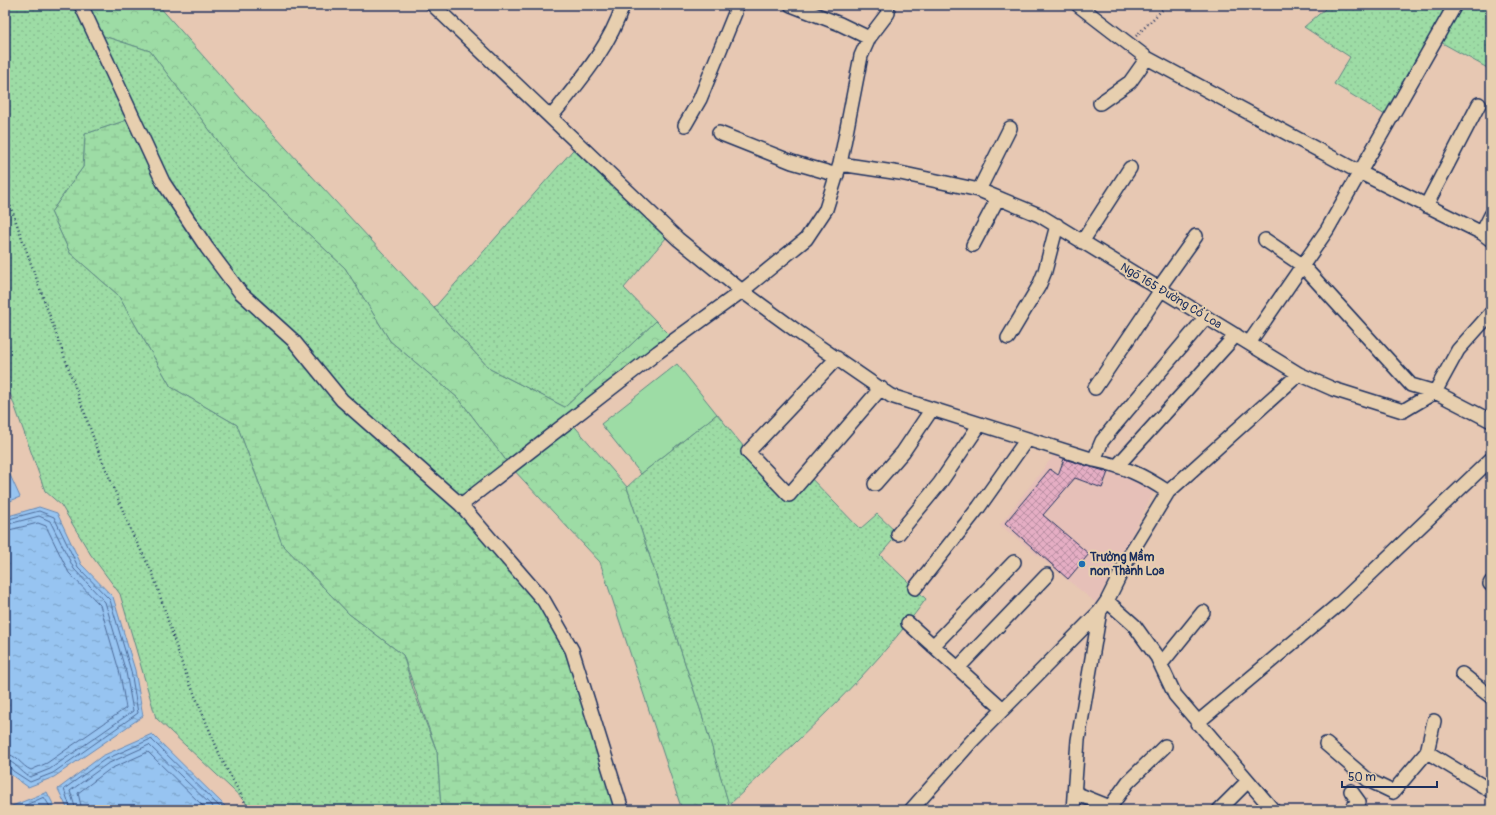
<svg xmlns="http://www.w3.org/2000/svg" width="1496" height="815" font-family="Pangolin,sans-serif">
<style>
.built{fill:#e6c0b8}
.grass{fill:#9ddca5;stroke:#5c8682}
.forest{fill:url(#forest-crowns);stroke:#5c8682}
.wetland{fill:url(#wetland-marsh);stroke:#5c8682}
.garden{fill:url(#garden-dots);stroke:#5c8682}
.water{fill:url(#water-ripples);stroke:#6588b6}
.lines{fill:none;stroke-linecap:round;stroke-linejoin:round}
.shore{stroke:#4d6b99;stroke-width:1}
.building{fill:url(#building-cross-hatch);stroke:#1b2f5e}
.street-casing{stroke:#1b2f5e;stroke-width:16}
.path{stroke:#1b2f5e;stroke-width:2.5;stroke-dasharray:1 3;stroke-linecap:butt}
.street{stroke:#e7cfaf;stroke-width:13}
.poi-dot{fill:#1f6fb2;stroke:#e7cfaf;stroke-width:1.5}
.labels{text-anchor:middle;dominant-baseline:central;stroke-width:4;stroke-linejoin:round;paint-order:stroke}
.street-label{font-size:12px;fill:#1b2f5e;stroke:#e7cfaf}
.poi-label{font-size:12px;font-weight:bold;fill:#1b2f5e;stroke:#e7cfaf;text-anchor:start}
</style>
<defs>
<pattern id="forest-crowns" width="20" height="18" patternUnits="userSpaceOnUse"><rect width="20" height="18" fill="#9ddca5"/><path d="M2 6a3 3 0 1 1 6 0M12 15a3 3 0 1 1 6 0" fill="none" stroke="#87bd90"/></pattern>
<pattern id="wetland-marsh" width="20" height="14" patternUnits="userSpaceOnUse"><rect width="20" height="14" fill="#9ddca5"/><path d="M1 5h8M5 5V1M11 12h8M15 12V8" fill="none" stroke="#87bd90"/></pattern>
<pattern id="garden-dots" width="8" height="8" patternUnits="userSpaceOnUse"><rect width="8" height="8" fill="#9ddca5"/><path d="M2 2h.1M6 6h.1" fill="none" stroke="#87bd90" stroke-width="1.8" stroke-linecap="round"/></pattern>
<pattern id="water-ripples" width="26" height="14" patternUnits="userSpaceOnUse"><rect width="26" height="14" fill="#97c4f1"/><path d="M2 4q2-2 4 0t4 0M15 11q2-2 4 0t4 0" fill="none" stroke="#7aa0c6"/></pattern>
<pattern id="building-cross-hatch" width="8" height="8" patternUnits="userSpaceOnUse"><rect width="8" height="8" fill="#e5aec4"/><path d="M0 0l8 8M0 8l8-8" fill="none" stroke="#b98ea2"/></pattern>
</defs>
<rect width="100%" height="100%" fill="#e7c8b3"/>
<filter id="ink" filterUnits="userSpaceOnUse"><feTurbulence type="fractalNoise" baseFrequency=".025" numOctaves="2"/><feDisplacementMap in="SourceGraphic" scale="8" xChannelSelector="R" yChannelSelector="G"/><feConvolveMatrix kernelMatrix="1 2 1 2 8 2 1 2 1" color-interpolation-filters="sRGB"/></filter>
<g filter="url(#ink)">
<path class="built" d="M1057 451 1139 480 1155 490 1096 603 1000 525Z"/>
<path class="grass" d="M677 364 717 414 641 474 601 424Z"/>
<path class="forest" d="M81 5H158L250 109 490 369 565 407 656 321 675 340 570 421 627 487 706 727 731 810H682L600 562 511 467 459 399 390 341 345 268 239 169 150 51 94 33Z"/>
<path class="wetland" d="M133 118 502 552 572 650 621 810H441L437 752 403 655 349 614 282 544 237 425 171 387 118 295 70 253 51 212 83 167 85 134Z"/>
<path class="garden" d="M5 5H81L94 33 150 51 239 169 345 268 390 341 459 399 511 467 461 505 342 400 240 292 163 182 133 118 85 134 83 167 51 212 70 253 118 295 171 387 237 425 282 544 349 614 403 655 413 689 437 752 441 810H249L245 801 156 718 120 594 91 555 61 505 45 491 5 379Z
M1322 5H1491V70L1435 39 1390 118 1334 84 1350 57 1304 27 1325 9Z
M579 143 671 232 624 288 656 321 565 407 490 369 434 308Z
M717 414 748 452 789 494 807 474 860 529 877 514 898 534 880 555 926 599C870 676 798 740 729 805L706 727 627 487 641 474Z"/>
<path class="water" d="M5 464 20 497 5 503Z
M39 507 57 513 81 564 113 597 135 670 143 716 54 777 28 787 10 774 5 766V517Z
M152 734 229 810H68L58 789 102 756Z
M47 792 56 810H14L12 806Z"/>
<g class="lines">
<path class="shore" d="M5 520 39 511 54 517 78 567 110 600 131 671 138 713 53 773 30 782 13 771 9 766 5 765
M5 525 39 516 50 521 74 569 105 602 126 672 133 711 50 769 30 777C21 773 15 761 5 760
M5 531 38 523 46 526 69 573 100 605 120 674 126 708 47 763 31 770C21 766 17 754 5 754
M18 810 19 808 44 797 52 810
M71 810 64 789 104 760 151 739 223 810
M76 810 70 791 107 764 149 745 216 810
M82 810 78 793 110 769 148 752 207 810"/>
</g>
<path class="building" d="M1064 459 1108 472 1102 488 1075 478 1043 515 1089 554 1068 579 1005 523 1050 469 1058 475Z"/>
<g class="lines">
<g class="street-casing">
<path id="street" d="M81 5 163 182 207 248 240 292 293 340 342 400 461 505 544 601 572 650 622 810
M433 5 678 239 742 291 798 332 891 396 1094 460C1123 466 1143 475 1168 492
M791 5 840 24 869 38
M1078 5 1147 58 1359 172 1482 233 1491 240
M1100 103 1130 82 1147 58
M551 117C579 82 609 48 623 5
M685 125 700 99 735 13V5
M719 133 792 162 837 175
M840 164 900 173 979 190 1039 215 1299 374 1333 389 1403 411 1435 392 1491 421
M979 190 1010 128
M1426 206 1479 104
M1482 233 1491 215
M1265 240 1302 265 1411 385 1435 392 1458 350 1491 313
M1082 242 1130 168
M973 245 998 198
M1159 288 1196 236
M1008 338 1039 286 1045 271 1057 225
M1249 343 1327 230 1455 5
M837 358 748 452 789 495 881 388
M1095 388 1161 290
M1094 460 1102 441 1114 426 1206 317
M1118 465 1236 335
M875 484 903 452 932 409
M461 505 658 352 742 291 806 239 826 209 840 164 861 56 869 38 888 13 887 5
M898 534 940 483 980 424
M1490 584 1491 582
M915 588 979 507 1027 439
M1107 601 1134 625 1157 657 1175 695 1273 810
M908 623 1003 709
M933 646 1014 562
M1161 664 1203 612
M958 668 1047 575
M1462 674 1491 697
M1197 723 1339 604 1491 459
M1326 744 1368 780 1393 792 1427 752 1434 721
M1427 752 1491 791
M1075 793 1110 807 1128 782 1165 746
M911 810 971 742 1100 611 1107 601 1132 551 1168 492 1299 374
M1073 810 1078 740 1100 611
M1219 810 1248 781
M1350 810 1359 802 1351 791"/>
</g>
<path class="path" d="M1136 36 1167 5
M5 191 96 445 132 533 153 574 183 667 222 760 249 810"/>
<use href="#street" class="street"/>
</g>
</g>
<circle class="poi-dot" cx="1082" cy="564" r="4"/>
<g class="labels">
<g class="street-label">
<text transform="translate(1171 296) rotate(31)">Ngõ 165 Đường Cổ Loa</text>
</g>
<g class="poi-label">
<text x="1090" y="557">Trường Mầm<tspan x="1090" dy="14">non Thành Loa</tspan></text>
</g>
</g>
<rect width="1496" height="815" fill="none" stroke="#e7cfaf" stroke-width="20"/>
<rect x="10" y="10" width="1476" height="795" fill="none" stroke="#1b2f5e" stroke-width="1.5" filter="url(#ink)"/>
<path d="M1342 781v6h95v-6" fill="none" stroke="#1b2f5e" stroke-width="2"/>
<text x="1348" y="781" font-size="12" fill="#1b2f5e" stroke="#e7cfaf" stroke-width="3" paint-order="stroke">50 m</text>
</svg>
